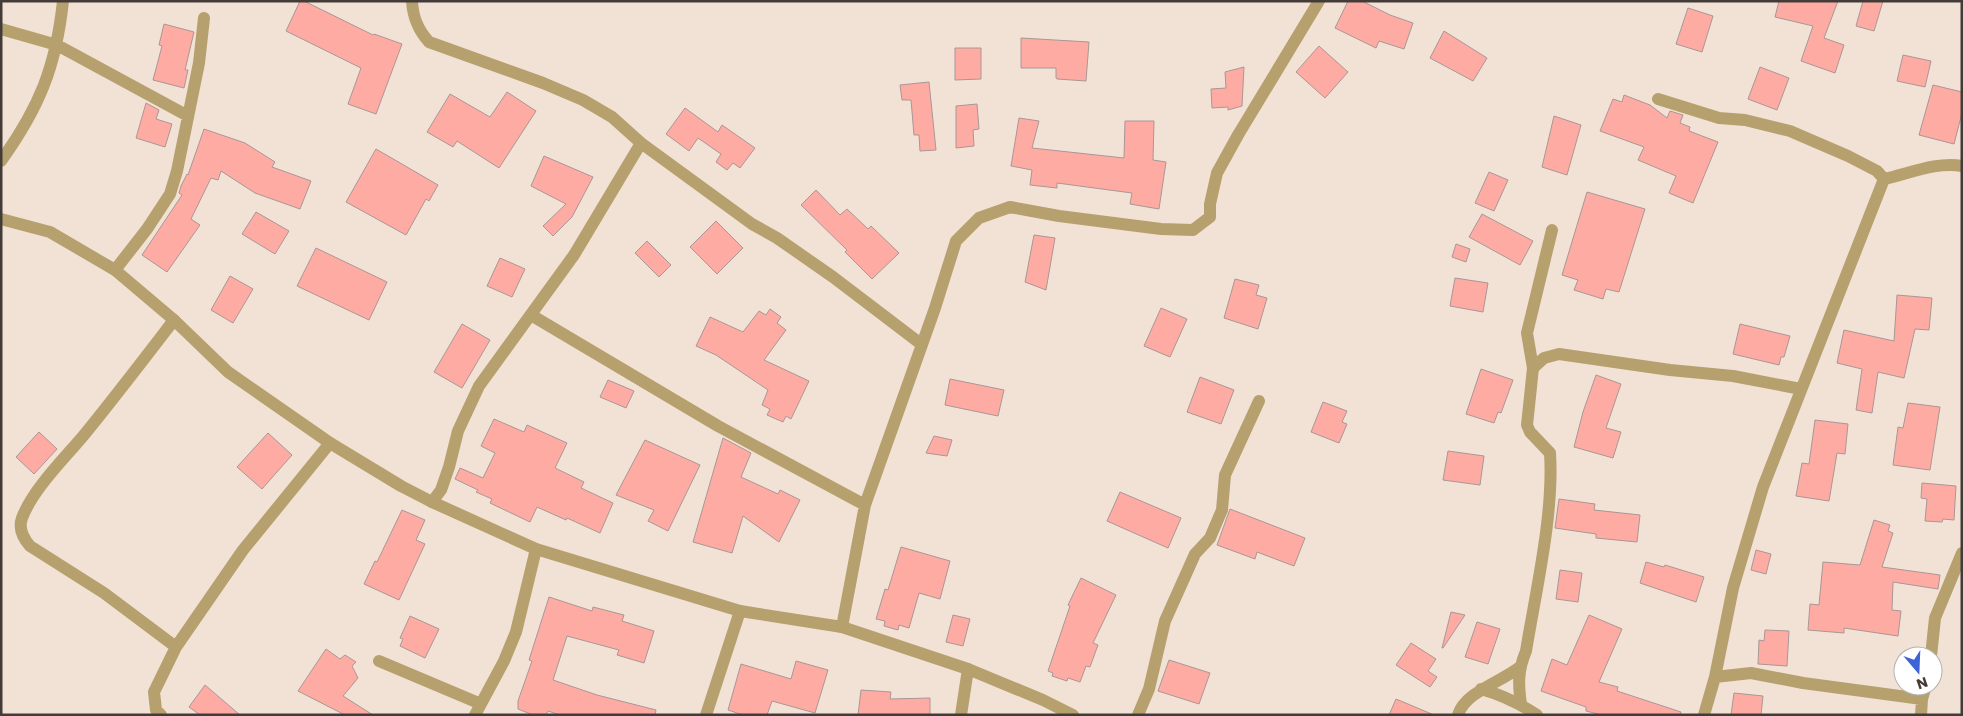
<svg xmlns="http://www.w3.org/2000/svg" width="1963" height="716" font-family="Poppins,sans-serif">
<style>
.building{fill:#feaca3;stroke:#aa9694}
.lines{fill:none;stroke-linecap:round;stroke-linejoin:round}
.minor{stroke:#b6a06e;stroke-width:12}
.tertiary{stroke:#b6a06e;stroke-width:12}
</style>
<rect width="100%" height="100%" fill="#f2e2d6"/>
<path class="building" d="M300 1H304L373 35 374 34 402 44 376 114 348 104 361 68 286 31Z
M1348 1H1362L1390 15 1413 23 1404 49 1379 41 1376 48 1335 28Z
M1779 1H1838L1824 38 1844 45 1835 73 1801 61 1813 26 1775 17Z
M1863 1H1883L1874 31 1856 26Z
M1688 8 1713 16 1702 52 1676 44Z
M164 24 194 32 185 70H188L184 88 153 80 162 46 159 45Z
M1444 31 1487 58 1473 81 1430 58Z
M1021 38 1089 42 1086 81 1057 79 1056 78V68H1021Z
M1319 46 1348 72 1325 98 1296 72Z
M955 48H981V79L955 80Z
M1903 55 1931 61 1925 87 1897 81Z
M1244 67 1242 106 1228 110V107L1212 108 1211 89 1226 88 1225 72Z
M1760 67 1789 78 1777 110 1748 99Z
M929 82 936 150 920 151 919 135H914L911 100H902L900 85Z
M1933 85 1962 92V113L1954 144 1919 135Z
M507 92 536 111 499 168 457 141 453 147 427 132 450 94 490 117Z
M1624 95 1650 105 1667 118 1670 111 1683 115 1680 123 1690 127 1689 131 1718 142 1693 203 1669 193 1676 176 1638 160 1644 147 1600 131 1613 99 1622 102Z
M146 103 159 110 156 119 172 124 165 147 136 138Z
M977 104 979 129 973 130 974 146 956 148V106Z
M685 108 718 132 722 125 755 148 740 168 733 163 727 170 716 162 721 154 698 138 689 151 666 134Z
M1554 116 1581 125 1567 175 1542 167Z
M1019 118 1039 121 1032 148 1124 158 1125 121H1154L1153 160 1166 162 1159 209 1130 204 1132 193 1057 183V188L1030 185 1032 170 1011 166Z
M204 129 245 143 275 162 272 167 311 181 300 209 255 193 221 171 218 180 211 178 191 219 200 225 167 272 142 255 182 195 179 193 181 186 187 174 188 175Z
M376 149 438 185 429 201 426 199 406 235 346 202Z
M544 156 593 177 572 217 553 236 543 226 566 204 531 186Z
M1489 172 1508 180 1494 211 1475 203Z
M816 190 840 215 847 209 868 229 871 226 899 253 872 279 845 252 847 250 801 205Z
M1587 192 1645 209 1619 292 1606 289 1603 299 1574 290 1578 280 1562 275Z
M256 212 289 231 275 254 242 234Z
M1482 214 1533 241 1520 265 1469 237Z
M716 221 743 248 717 274 690 247Z
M1034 235 1055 238 1046 290 1025 282Z
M647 241 671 265 659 277 635 253Z
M1456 244 1470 249 1466 262 1452 257Z
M316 248 387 282 369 320 297 286Z
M500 258 525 269 512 297 487 286Z
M230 276 253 289 233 323 211 310Z
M1455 278 1488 283 1483 312 1450 306Z
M1235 279 1259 285 1256 295 1267 298 1258 329 1224 318Z
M1897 295 1932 298 1929 330 1915 329 1904 378 1878 372 1872 413 1856 410 1862 369 1837 363 1844 330 1894 341Z
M1161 308 1187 319 1170 357 1144 346Z
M770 309 781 317 777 323 786 330 764 360 809 381 791 419 786 416 783 422 767 415 770 409 762 405 768 390 716 355 696 346 710 317 743 332 759 311 766 315Z
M462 324 490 340 462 388 434 372Z
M1740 324 1790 336 1784 357H1781L1779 365 1733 354Z
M1481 369 1513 380 1501 413 1498 412 1494 423 1466 414Z
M1596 375 1621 384 1606 428 1621 432 1613 458 1574 447 1583 412Z
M1200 377 1234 390 1221 424 1187 412Z
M950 379 1004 390 998 416 945 405Z
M608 380 634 391 626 408 600 397Z
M1323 402 1347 411 1342 422 1347 424 1339 443 1311 432Z
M1908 403 1940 407 1930 470 1893 465 1898 427 1903 428Z
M494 419 524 432 527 425 567 443 555 468 584 482 581 488 613 503 600 533 567 518 566 520 537 507 530 522 490 503 492 499 476 492 478 490 455 479 460 468 483 478 495 453 481 446Z
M1815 420 1848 424 1845 454 1837 453 1829 501 1796 496 1802 463 1809 464Z
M39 432 57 449 34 474 16 457Z
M268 433 292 455 262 489 237 467Z
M934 436 952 440 947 456 926 453Z
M723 438 751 453 741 477 778 494 780 490 800 500 779 542 743 516 732 553 693 542Z
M645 440 700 465 668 531 648 521 654 510 616 495Z
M1448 451 1484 456 1480 485 1443 480Z
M1922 483 1956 486 1954 520 1943 519 1942 522 1925 521 1927 499 1921 498Z
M1120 492 1181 518 1168 548 1107 521Z
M1559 499 1595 504 1594 510 1640 515 1637 542 1596 538V534L1555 528Z
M1230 509 1305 538 1294 566 1257 552 1255 559 1217 545Z
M402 510 425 520 416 540 425 544 399 600 364 584 375 561 377 562Z
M1874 520 1890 525 1888 531 1893 533 1882 567 1940 575 1938 589 1893 582 1892 610 1901 611 1898 636 1844 628V633L1808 630 1810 604 1819 605 1823 562 1860 565Z
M901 547 950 561 940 599 919 593 909 628 899 625 898 630 884 626 885 621 876 619 885 589 888 590Z
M1756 550 1771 554 1766 574 1751 570Z
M1646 562 1664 567 1665 565 1704 577 1696 602 1640 583Z
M1560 570 1582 573 1578 602 1556 599Z
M1081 578 1116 595 1093 643 1098 645 1090 667 1086 666 1080 682 1068 678 1067 681 1052 676 1053 673 1048 671 1070 606 1068 605Z
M549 597 592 611 593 607 624 615 622 621 654 631 644 663 617 655 619 650 567 636 553 680 597 695 656 710 655 715H560L548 711 546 715H533L518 709V701L532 661 529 660Z
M1451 612 1465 615 1443 648H1442Z
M953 615 970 619 963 646 946 642Z
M1589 615 1622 629 1599 682 1618 687 1617 691 1681 712 1680 715H1602L1586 711V707L1541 691 1552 659 1567 665Z
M410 616 439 629 425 658 400 646 403 639 400 638Z
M1477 622 1500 629 1488 664 1465 657Z
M1765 630 1789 631 1787 666 1758 664 1759 640 1764 641Z
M1411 643 1436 659 1428 671 1437 677 1430 687 1396 665Z
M326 649 340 659 345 655 356 662 352 666 358 678 343 696 373 715H345L298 691Z
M1169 660 1210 673 1199 704 1158 691Z
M796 661 828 670 815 713 772 701 767 715H743L728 710 741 664 791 679Z
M205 685 240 715H200L189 707Z
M861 690 891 692 890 699 930 698V715H858Z
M1734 693 1763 696 1761 715H1731Z
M1396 699 1434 715H1389Z"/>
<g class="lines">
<path class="minor" d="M412 1C413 18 418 30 429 42L543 83 583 100 612 117 641 143 752 224 777 238 833 277 921 344
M1 29 57 45 188 116
M1658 99 1719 118 1745 120 1790 131 1848 156 1877 171 1884 179
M1 161C39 108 56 67 63 1
M1884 179C1908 174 1937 161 1962 166
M115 270 147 229 170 194 177 171 199 63 204 18
M531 315 718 426 865 505
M174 320C144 359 115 397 84 435 64 459 33 489 22 518 18 529 23 538 30 546L104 593 176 647
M1533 368 1544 358 1559 354 1670 370 1733 376 1801 389
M432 502 441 490 449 467 458 431 479 386 574 255 641 143
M842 627 865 505 935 308 956 241 979 218 1010 207 1059 216 1161 229 1193 230 1210 217V204L1217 173 1238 135 1319 1
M1931 656 1935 618 1962 553
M379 661 481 704
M1715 677 1751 673 1803 683 1922 699
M1481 689C1502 695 1519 703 1537 715
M1521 704C1518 684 1518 670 1526 651 1536 590 1554 514 1550 453L1530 432 1527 425 1533 368 1527 333 1552 230
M161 715 156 710 154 692 176 647 243 550 330 443
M475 715 504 661 516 632 536 549
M706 715 740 611
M961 715 968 669
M1138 715 1149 689 1165 621 1195 554 1210 538 1222 510 1225 475 1259 401
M1458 715C1465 692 1501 682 1520 667
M1704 715 1715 677 1733 588 1763 487 1884 179
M1921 715 1922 699 1926 686"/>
<path class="tertiary" d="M1 219 50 232 115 270 174 320 228 372 330 443 401 486 432 502 536 549 740 611 842 627 968 669 1043 700 1073 715"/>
</g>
<rect width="1963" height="716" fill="none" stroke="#423b37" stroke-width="5"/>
<g transform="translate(1918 671) rotate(161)"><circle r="24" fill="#ffffff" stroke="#b3b1af"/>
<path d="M0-4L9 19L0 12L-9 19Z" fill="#3d64d6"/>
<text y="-8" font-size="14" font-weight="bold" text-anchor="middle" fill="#423b37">N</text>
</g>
</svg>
